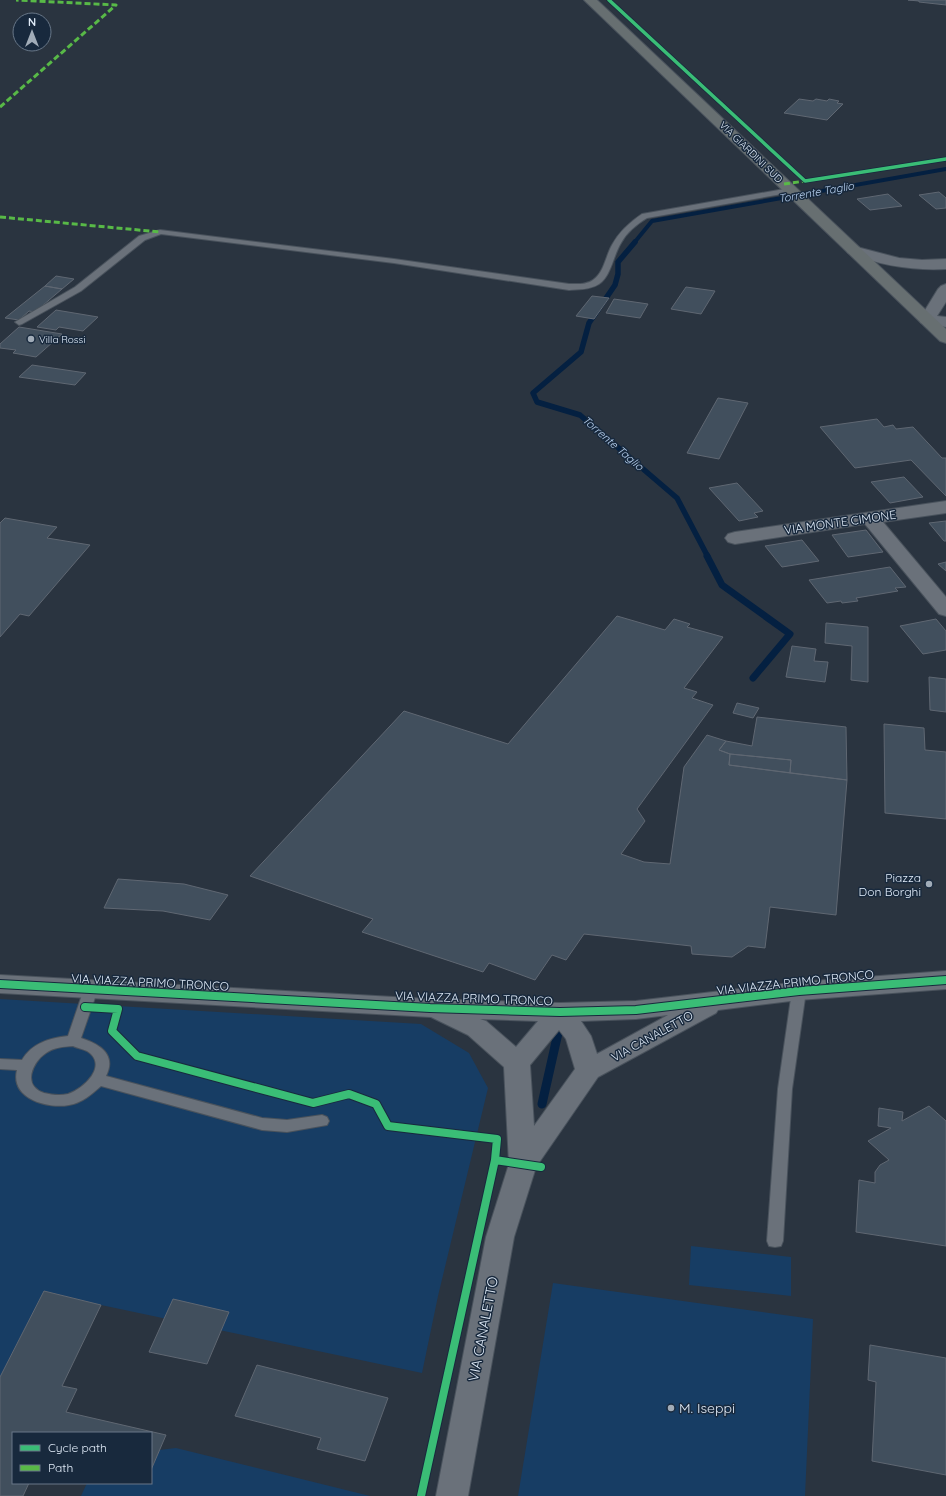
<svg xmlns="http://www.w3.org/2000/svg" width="946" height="1496" font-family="Quicksand,sans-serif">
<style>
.green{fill:#173d64}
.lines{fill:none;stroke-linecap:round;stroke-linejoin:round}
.stream-far3{stroke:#042041;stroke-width:4}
.stream-far2{stroke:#042041;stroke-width:5.5}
.stream-far1{stroke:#042041;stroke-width:7}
.stream{stroke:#042041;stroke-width:9}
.building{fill:#414f5d;stroke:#5f6772}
.service-casing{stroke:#49525c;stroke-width:2}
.minor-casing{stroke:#49525c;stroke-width:2}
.tertiary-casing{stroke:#49525c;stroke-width:2}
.secondary-casing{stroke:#49525c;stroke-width:2}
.service{fill:#6a717a;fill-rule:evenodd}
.minor{fill:#6a717a;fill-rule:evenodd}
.tertiary{fill:#6a717a;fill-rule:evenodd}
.secondary{fill:#676f71;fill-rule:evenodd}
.quiet{stroke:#58b947;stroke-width:3;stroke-dasharray:6 3;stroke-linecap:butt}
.cycleway-far1-casing{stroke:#18293d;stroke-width:5}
.cycleway-casing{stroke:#18293d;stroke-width:10}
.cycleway-far1{stroke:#3abd76;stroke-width:3.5}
.cycleway{stroke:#3abd76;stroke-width:8}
.poi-dot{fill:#a1acb8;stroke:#18293d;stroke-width:1.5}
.labels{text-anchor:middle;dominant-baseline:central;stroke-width:3;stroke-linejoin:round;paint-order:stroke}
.far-street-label{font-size:10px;fill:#e1ecf9;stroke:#18293d}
.far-poi-label{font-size:10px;fill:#e1ecf9;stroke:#18293d;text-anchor:start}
.far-water-label{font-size:11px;font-style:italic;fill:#bbd4f3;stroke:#18293d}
.street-label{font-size:12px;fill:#e1ecf9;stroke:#18293d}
.poi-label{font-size:12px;fill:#e1ecf9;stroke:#18293d;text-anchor:end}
.near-street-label{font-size:14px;fill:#e1ecf9;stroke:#18293d}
.near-poi-label{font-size:14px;fill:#e1ecf9;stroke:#18293d;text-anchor:start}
</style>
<rect width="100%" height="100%" fill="#2a3440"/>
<path class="green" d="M0 999 421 1024 469 1053 488 1088 438 1296 422 1373 101 1305 44 1291 0 1377Z
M691 1246 791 1257V1296L689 1285Z
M553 1283 813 1319 805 1496H518Z
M176 1448 370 1496H81L87 1483H151V1451Z"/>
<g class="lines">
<path class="stream-far3" d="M634 243 652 221 946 169"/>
<path class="stream-far2" d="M635 242 618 262V274L615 285 589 323 581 352 533 393 537 402 580 415 677 498 708 557"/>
<path class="stream-far1" d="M707 556 722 585 790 634 753 678"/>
<path class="stream" d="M542 1104 558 1033"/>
</g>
<path class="building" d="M908 0H946V5L919 2V1Z
M799 99 813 101 816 99 827 101 829 99 839 101 837 103 843 104 827 120 784 113Z
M939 192 946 198V208L936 209 919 195Z
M888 194 902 206 870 210 857 199Z
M56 276 74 279 62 289 45 286Z
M45 286 62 289 35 312 29 311 19 320 5 318Z
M686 287 715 291 701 314 671 309Z
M592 296 609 298 594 319 576 316Z
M614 299 648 304 640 318 606 313Z
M56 310 98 317 83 331 59 327 56 330 37 327Z
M19 327 62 334 36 357 13 353 16 350 0 348V344Z
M32 365 86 373 75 385 19 377Z
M718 398 748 403 719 459 687 453Z
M877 419 884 427 893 425 896 429 913 427 942 458H946V496L911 460 855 468 820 427Z
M904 477 923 497 890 503 871 482Z
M737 483 763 511 754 513 758 517 739 521 709 488Z
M5 518 57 527 47 538 90 545 29 616 20 614 0 637V523Z
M946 521V541H944L929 523Z
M866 530 883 552 848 557 832 535Z
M802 540 819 561 782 567 765 546Z
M946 562V571L938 564Z
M890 567 906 587 895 588 898 591 856 598 858 601 842 603 841 601 827 603 809 580Z
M617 616 665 630 674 619 690 624 687 627 723 637 684 688 697 692 692 698 713 705 637 809 645 821 621 854 644 862 670 864 684 767 707 735 726 741 719 750 730 754 729 765 847 780 836 915 770 907 765 948 748 946 732 957 692 954 691 946 584 934 566 960 552 955 535 980 489 963 483 972 362 932 373 919 250 876 404 711 508 744Z
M936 619 946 631V650L923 654 900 626Z
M826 623 868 627V682L851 680 852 646 825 643Z
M792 646 816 649 814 661 828 662 825 682 786 677Z
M929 677 946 679V712L930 710Z
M737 703 759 708 753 718 733 713Z
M757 717 846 727 847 780 790 773 791 760 730 754 719 750 726 741 752 746Z
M884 724 924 728 925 750 946 752V819L885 813Z
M730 754 791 760 790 773 729 765Z
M118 879 184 884 228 895 210 920 163 911 104 908Z
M929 1106 946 1121V1246L856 1232 859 1180 875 1183V1172L880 1165 889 1160 868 1141 891 1128 878 1126 879 1108 903 1112 902 1121Z
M44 1291 101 1305 62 1386 77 1389 66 1412 166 1435 151 1470V1433H13V1483H29L23 1496H0V1377Z
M173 1299 229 1312 207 1364 149 1352Z
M870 1345 946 1358V1475L872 1461 876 1382 868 1380Z
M257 1365 388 1398 365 1461 317 1449 321 1438 235 1416Z"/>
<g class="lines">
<g class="service-casing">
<path id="service" d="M790 188 794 190 793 192 647 218C637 224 627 232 621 243 613 256 611 276 599 284 590 290 579 289 569 290L394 263 161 234 145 240 81 291 22 324 19 325 15 322 75 287 139 236 160 230 394 259 569 284C577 284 586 285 593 280 604 273 606 255 612 245 619 232 630 222 642 214Z
M91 984 96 986 98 989 81 1038C99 1044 117 1054 106 1076L262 1118 287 1120 322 1115 327 1117 329 1121 327 1125 287 1132 262 1130 101 1086C92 1094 82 1103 69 1105 48 1109 10 1099 17 1070L0 1069V1059L22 1060C32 1043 50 1038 68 1036L84 989 86 986ZM73 1046C77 1048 83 1049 87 1051 109 1065 84 1089 68 1094 60 1096 52 1095 44 1093 22 1086 32 1062 46 1053 54 1047 63 1047 73 1046Z
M799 986 804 988 806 991 792 1089 783 1241 781 1246 775 1247 769 1246 767 1241 778 1089 792 991 794 988Z"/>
</g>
<g class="minor-casing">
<path id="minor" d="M853 246 899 258 922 260 946 259V269C912 271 880 265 848 253L846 250 848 247Z
M946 284V302L937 316 946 317V327L921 323 919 320 938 289 941 286Z
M946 501V513L883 522 946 597V616L939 614 865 524 735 544 728 542 725 538 728 534 735 532Z"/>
</g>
<g class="tertiary-casing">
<path id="tertiary" d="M946 971V989L799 1000 718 1010 716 1013 598 1077 536 1167 514 1237 468 1496H436L486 1237 509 1164 504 1067 468 1035 431 1017 0 993V975L430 999 560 1003 636 1001 799 982ZM668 1015 597 1054 591 1036 581 1021 636 1019ZM480 1019 538 1021 516 1047 486 1021ZM559 1030 566 1039 575 1069 534 1126 530 1065Z"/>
</g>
<g class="secondary-casing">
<path id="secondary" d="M584 0H597L946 329V343L940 341Z"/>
</g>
<use href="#service" class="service"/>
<use href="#minor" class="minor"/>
<use href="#tertiary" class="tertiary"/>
<use href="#secondary" class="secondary"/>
<path class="quiet" d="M0 107 116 5 16 0
M784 184 805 181
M0 217 160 232"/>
<g class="cycleway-far1-casing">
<path id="cycleway-far1" d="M609 0 805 181 946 159"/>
</g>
<g class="cycleway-casing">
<path id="cycleway" d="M0 984 430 1008 560 1012 636 1010 799 991 946 980
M85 1007 118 1009 112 1031 137 1056 313 1103 349 1094 376 1104 388 1126 497 1139 495 1160
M421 1496 495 1160 541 1167"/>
</g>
<use href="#cycleway-far1" class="cycleway-far1"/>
<use href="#cycleway" class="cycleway"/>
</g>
<g class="poi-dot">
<circle cx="31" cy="339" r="4"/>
<circle cx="929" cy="884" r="4"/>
<circle cx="671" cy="1408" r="4"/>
</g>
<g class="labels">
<g class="far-street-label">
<text transform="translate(751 152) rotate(44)">VIA GIARDINI SUD</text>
</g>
<g class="far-poi-label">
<text x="39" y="339">Villa Rossi</text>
</g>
<g class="far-water-label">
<text transform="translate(816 192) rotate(-10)">Torrente Taglio</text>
<text transform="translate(613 443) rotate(41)">Torrente Taglio</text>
</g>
<g class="street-label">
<text transform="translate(840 522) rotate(-8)">VIA MONTE CIMONE</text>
<text transform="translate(150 982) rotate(3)">VIA VIAZZA PRIMO TRONCO</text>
<text transform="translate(795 982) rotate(-6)">VIA VIAZZA PRIMO TRONCO</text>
<text transform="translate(474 998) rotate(2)">VIA VIAZZA PRIMO TRONCO</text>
<text transform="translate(652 1036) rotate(-29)">VIA CANALETTO</text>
</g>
<g class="poi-label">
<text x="921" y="877">Piazza<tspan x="921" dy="14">Don Borghi</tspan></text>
</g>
<g class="near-street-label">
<text transform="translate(483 1329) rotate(-79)">VIA CANALETTO</text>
</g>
<g class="near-poi-label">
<text x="679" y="1408">M. Iseppi</text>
</g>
</g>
<rect x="12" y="1432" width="140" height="52" fill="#18293d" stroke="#687788"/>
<rect x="20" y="1445" width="20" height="6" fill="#3abd76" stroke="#687788"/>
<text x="48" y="1452" font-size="12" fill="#e1ecf9">Cycle path</text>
<rect x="20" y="1465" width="20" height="6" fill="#58b947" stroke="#687788"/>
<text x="48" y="1472" font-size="12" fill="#e1ecf9">Path</text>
<g transform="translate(32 32)"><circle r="19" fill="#18293d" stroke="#687788"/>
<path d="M0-3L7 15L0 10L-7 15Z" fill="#a1acb8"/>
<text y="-6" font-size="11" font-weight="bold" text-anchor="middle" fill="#e1ecf9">N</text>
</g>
</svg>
